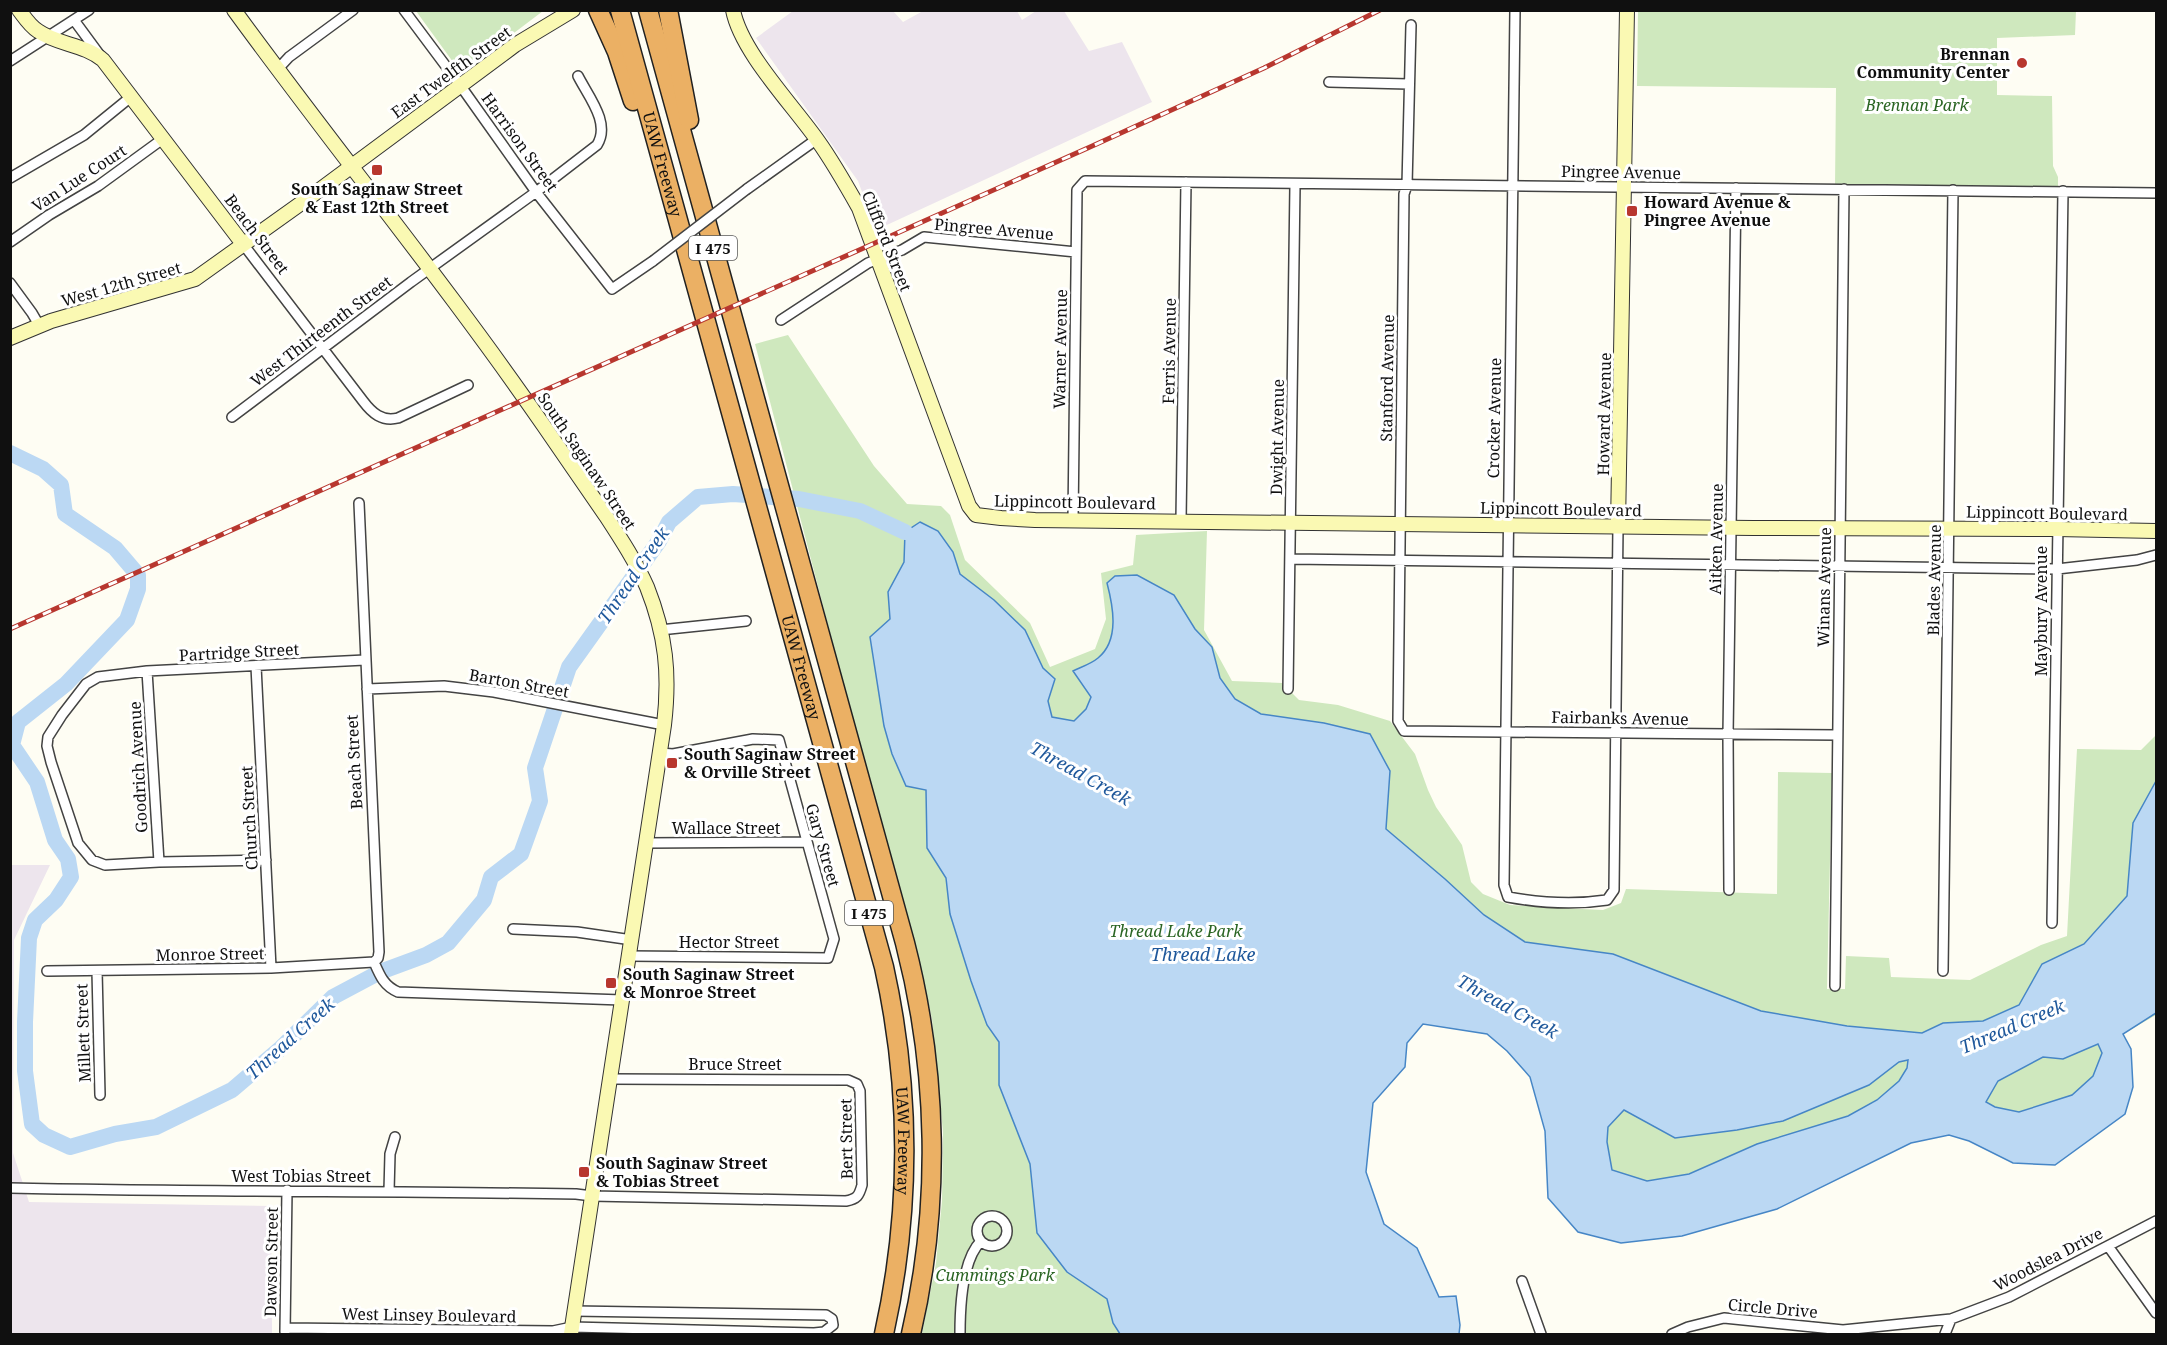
<svg xmlns="http://www.w3.org/2000/svg" width="2167" height="1345" font-family="'Noto Serif',serif">
<style>
.industrial{fill:#ede5ed}
.green{fill:#cfe8be}
.water{fill:#bbd8f3;stroke:#4686c6;stroke-width:1.5;fill-rule:evenodd}
.lines{fill:none;stroke-linecap:round;stroke-linejoin:round}
.river{stroke:#bbd8f3;stroke-width:16}
.street-casing{stroke:#434343;stroke-width:12}
.secondary-casing{stroke:#323232;stroke-width:16}
.highway-casing{stroke:#212121;stroke-width:21}
.street{stroke:#fff;stroke-width:9}
.secondary{stroke:#faf9b3;stroke-width:14}
.highway{stroke:#ebb064;stroke-width:18}
.rail-casing{stroke:#b8372f;stroke-width:5}
.rail{stroke:#fff;stroke-width:3;stroke-dasharray:9;stroke-linecap:butt}
.street-bridge-casing{stroke:#434343;stroke-width:12;stroke-linecap:butt}
.street-bridge{stroke:#fff;stroke-width:9}
.poi-dot{fill:#b8372f;stroke:#fff;stroke-width:2}
.labels{text-anchor:middle;dominant-baseline:central;stroke-width:6;stroke-linejoin:round;paint-order:stroke}
.shield{fill:#fff;stroke:#585858;stroke-width:1.5}
.shield-label{font-size:15px;font-weight:bold;fill:#101010}
.poi-label{font-size:16px;font-weight:bold;fill:#101010;stroke:#fff;text-anchor:start}
.street-label{font-size:16px;fill:#101010;stroke:#fff}
.park-label{font-size:16px;font-style:italic;fill:#2a6523;stroke:#fff}
.water-label{font-size:18px;font-style:italic;fill:#1f589b;stroke:#fff}
</style>
<rect width="100%" height="100%" fill="#fefdf3"/>
<path class="industrial" d="M793 11H893L903 22 923 11H1017L1022 20 1036 11H1064L1089 51 1122 42 1152 102 876 230 858 181 756 38Z
M11 865H50L14 940 13 1153 29 1202 271 1206 272 1334H11Z"/>
<path class="green" d="M416 11H543L461 73Z
M1638 11H2076L2075 35 1997 38V95L2052 96 2053 166 2058 177V187L1835 186 1836 88 1637 86Z
M788 335 874 466 907 504 941 506 950 515 965 560 1030 623 1050 667 1095 649 1106 619 1101 573 1133 565 1136 535 1207 531 1204 630 1232 681 1282 683 1299 700 1338 705 1390 721 1415 754 1428 790 1436 807 1462 845 1471 882 1483 894 1510 905 1561 908 1603 910 1621 903 1626 889 1777 894 1778 772 1832 773 1827 989H1845L1846 956 1889 958 1891 977 1970 980 2041 945 2067 936 2077 749 2141 750 2156 735V1015L2123 1034 2131 1049 2133 1087 2125 1114 2055 1165 2013 1163 1969 1141 1949 1135 1911 1143 1777 1209 1682 1236 1621 1243 1578 1232 1548 1198 1545 1131 1530 1077 1507 1051 1487 1034 1423 1024 1407 1043 1405 1067 1373 1103 1366 1172 1384 1224 1417 1248 1439 1297 1456 1296 1460 1325 1459 1334H922L936 1263 942 1201 943 1132 932 1019 919 959 853 721 755 344Z"/>
<path class="water" d="M920 522 938 531 953 552 960 574 994 600 1025 630 1043 668 1055 679 1048 701 1052 717 1074 721 1086 709 1091 697 1073 671C1081 667 1091 664 1098 658 1120 640 1113 606 1107 583L1115 576 1137 575 1174 595 1195 629 1212 647 1220 678 1235 699 1261 714 1324 723 1370 734 1390 771 1386 829 1445 879 1484 915 1525 942 1613 954 1761 1011 1847 1026 1922 1033 1943 1023 1983 1021 2019 1005 2042 964 2084 944 2127 896 2133 823 2156 781V1013L2123 1034 2131 1049 2133 1087 2125 1114 2055 1165 2013 1163 1969 1141 1949 1135 1911 1143 1777 1209 1682 1236 1621 1243 1578 1232 1548 1198 1545 1131 1530 1077 1507 1051 1487 1034 1423 1024 1407 1043 1405 1067 1373 1103 1366 1172 1384 1224 1417 1248 1439 1297 1456 1296 1460 1325 1459 1334H1120L1113 1323 1107 1299 1067 1272 1037 1233 1030 1164 999 1085V1042L987 1025 971 981 950 914 946 878 927 848 926 790 906 786 892 754 884 726 870 637 890 619 888 592 904 562 905 532ZM2098 1044 2102 1053 2093 1076 2072 1095 2019 1112 1995 1107 1986 1102 1998 1081 2043 1057 2063 1059ZM1908 1060 1907 1068 1899 1081 1877 1100 1848 1116 1757 1144 1689 1174 1647 1181 1612 1170 1607 1142 1608 1127 1624 1110 1675 1138 1737 1130 1783 1121 1869 1085 1899 1062Z"/>
<g class="lines">
<path class="river" d="M10 453 43 469 61 485 65 514 115 548 138 575V589L127 620 66 684 18 722 12 745 37 782 55 840 68 859 71 877 56 900 35 920 29 938 25 1022V1071L32 1124 44 1135 70 1147 115 1134 156 1127 232 1090 281 1048 333 997 380 972 426 955 448 943 484 900 491 877 521 854 540 801 535 768 569 667 659 541 669 522 698 497 733 494 799 499 860 511 905 532"/>
<g class="street-casing">
<path id="street" d="M404 10 460 85 536 192 612 289 653 261
M1515 10 1504 885 1508 897C1541 903 1574 905 1607 900L1614 890 1618 526
M74 20 99 54
M1411 25 1407 185 1404 194 1398 721 1404 731 1837 735
M10 61 89 10
M277 70 289 57 353 10
M1329 82 1408 84
M10 178 84 135 132 96
M747 189 817 139
M10 242 49 215 98 186 164 138
M243 244 363 401C372 413 382 422 398 418L468 385
M10 283 32 313 39 325
M781 320 868 263 902 250 924 237 1076 252
M232 417 411 282 536 192 597 145C611 123 588 96 578 76
M359 503 379 952 378 958 374 962
M1073 520 1077 190 1085 181 2156 193
M1181 520 1186 182
M1290 559 2057 569 2137 560 2156 555
M660 630 746 621
M256 666 271 968
M147 671 159 862
M367 689 444 686 494 692 664 725
M1288 689 1295 185
M646 843 807 842
M266 860 159 862 105 865 92 860 78 843 51 762 47 746 48 737 62 715 86 684 98 677 147 671 365 660
M1729 890 1728 735 1736 188
M2052 923 2063 191
M513 929 577 932 632 940
M629 956 828 958 834 939 779 740 753 739 673 754 660 753
M374 962C380 976 384 986 398 992L622 1000
M47 971 271 968 374 962
M97 971 100 1095
M1943 971 1953 190
M1835 986 1844 189
M10 1188C199 1192 388 1191 576 1194L592 1196 846 1201C857 1199 859 1196 862 1185L860 1091 857 1084 848 1080 611 1079
M389 1191 390 1154 395 1137
M977 1231a15 15 0 1 1 30 0a15 15 0 1 1-30 0Z
M2108 1246 2156 1313
M1522 1281 1541 1334
M285 1328 553 1331 572 1327 814 1333 824 1332 833 1325 832 1319 826 1315 574 1311
M1843 1330 1951 1319 2009 1297 2156 1221
M285 1332 287 1190
M960 1334C960 1309 962 1260 981 1241
M1672 1334 1688 1327 1724 1318 1843 1330 1848 1332
M1945 1334 1951 1319"/>
</g>
<g class="secondary-casing">
<path id="secondary" d="M19 10C25 18 30 26 38 31 58 45 84 44 103 60L243 244
M234 10C336 150 446 284 544 426 565 456 585 486 606 516 621 539 636 562 647 587 666 635 670 674 664 725L571 1334
M733 10C741 52 793 105 818 141 833 162 846 185 859 208L969 506 976 515 1001 518 1035 520 1753 528 2056 529 2156 531
M10 338 51 321 195 279 321 189 515 45 573 10
M1618 526 1627 10"/>
</g>
<g class="highway-casing">
<g id="highway">
<path d="M598 10 617 52 633 101"/>
<path id="s1" d="M620 10 884 967C911 1089 911 1212 884 1334"/>
<path d="M648 10 905 943C938 1071 941 1206 911 1334"/>
<path d="M668 10 689 120"/>
</g>
</g>
<use href="#street" class="street"/>
<use href="#secondary" class="secondary"/>
<use href="#highway" class="highway"/>
<g class="rail-casing">
<path id="rail" d="M10 629 1090 147 1264 68 1380 10"/>
</g>
<use href="#rail" class="rail"/>
<g class="street-bridge-casing">
<path id="street-bridge" d="M653 261 747 189"/>
</g>
<use href="#street-bridge" class="street-bridge"/>
</g>
<g class="poi-dot">
<circle cx="2022" cy="63" r="6"/>
<rect x="371" y="164" width="12" height="12" rx="3"/>
<rect x="1626" y="205" width="12" height="12" rx="3"/>
<rect x="666" y="757" width="12" height="12" rx="3"/>
<rect x="605" y="977" width="12" height="12" rx="3"/>
<rect x="578" y="1166" width="12" height="12" rx="3"/>
</g>
<g class="labels">
<g class="shield">
<rect x="689" y="236" width="48" height="24" rx="4.5"/>
<rect x="845" y="901" width="48" height="24" rx="4.5"/>
</g>
<g class="shield-label">
<text x="713" y="248">I 475</text>
<text x="869" y="913">I 475</text>
</g>
<g class="poi-label">
<text x="2010" y="54" text-anchor="end">Brennan<tspan x="2010" dy="18">Community Center</tspan></text>
<text x="377" y="189" text-anchor="middle">South Saginaw Street<tspan x="377" dy="18">&amp; East 12th Street</tspan></text>
<text x="1644" y="202">Howard Avenue &amp;<tspan x="1644" dy="18">Pingree Avenue</tspan></text>
<text x="684" y="754">South Saginaw Street<tspan x="684" dy="18">&amp; Orville Street</tspan></text>
<text x="623" y="974">South Saginaw Street<tspan x="623" dy="18">&amp; Monroe Street</tspan></text>
<text x="596" y="1163">South Saginaw Street<tspan x="596" dy="18">&amp; Tobias Street</tspan></text>
</g>
<g class="street-label">
<text transform="translate(451 72) rotate(-36)">East Twelfth Street</text>
<text transform="translate(520 142) rotate(54)">Harrison Street</text>
<text stroke="none"><textPath href="#s1" startOffset="160">UAW Freeway</textPath></text>
<text transform="translate(1621 172) rotate(1)">Pingree Avenue</text>
<text transform="translate(79 178) rotate(-33)">Van Lue Court</text>
<text transform="translate(994 229) rotate(5)">Pingree Avenue</text>
<text transform="translate(257 234) rotate(53)">Beach Street</text>
<text transform="translate(887 241) rotate(68)">Clifford Street</text>
<text transform="translate(121 284) rotate(-16)">West 12th Street</text>
<text transform="translate(321 331) rotate(-37)">West Thirteenth Street</text>
<text transform="translate(1060 349) rotate(-89)">Warner Avenue</text>
<text transform="translate(1169 351) rotate(-89)">Ferris Avenue</text>
<text transform="translate(1387 378) rotate(-89)">Stanford Avenue</text>
<text transform="translate(1604 414) rotate(-89)">Howard Avenue</text>
<text transform="translate(1494 418) rotate(-89)">Crocker Avenue</text>
<text transform="translate(1277 437) rotate(-89)">Dwight Avenue</text>
<text transform="translate(587 461) rotate(56)">South Saginaw Street</text>
<text transform="translate(1075 502) rotate(1)">Lippincott Boulevard</text>
<text transform="translate(1561 509) rotate(1)">Lippincott Boulevard</text>
<text transform="translate(2047 513) rotate(1)">Lippincott Boulevard</text>
<text transform="translate(1716 539) rotate(-89)">Aitken Avenue</text>
<text transform="translate(1934 580) rotate(-89)">Blades Avenue</text>
<text transform="translate(1824 587) rotate(-89)">Winans Avenue</text>
<text transform="translate(2041 611) rotate(-90)">Maybury Avenue</text>
<text transform="translate(239 652) rotate(-3)">Partridge Street</text>
<text stroke="none"><textPath href="#s1" startOffset="682">UAW Freeway</textPath></text>
<text transform="translate(519 683) rotate(10)">Barton Street</text>
<text transform="translate(1620 718) rotate(1)">Fairbanks Avenue</text>
<text transform="translate(354 762) rotate(-93)">Beach Street</text>
<text transform="translate(138 767) rotate(-93)">Goodrich Avenue</text>
<text transform="translate(249 818) rotate(-93)">Church Street</text>
<text x="726" y="828">Wallace Street</text>
<text transform="translate(823 845) rotate(74)">Gary Street</text>
<text x="729" y="942">Hector Street</text>
<text transform="translate(210 954) rotate(-1)">Monroe Street</text>
<text transform="translate(83 1033) rotate(-92)">Millett Street</text>
<text x="735" y="1064">Bruce Street</text>
<text transform="translate(846 1139) rotate(-91)">Bert Street</text>
<text stroke="none"><textPath href="#s1" startOffset="1168">UAW Freeway</textPath></text>
<text x="301" y="1176">West Tobias Street</text>
<text transform="translate(2048 1259) rotate(-27)">Woodslea Drive</text>
<text transform="translate(271 1262) rotate(-89)">Dawson Street</text>
<text transform="translate(1773 1308) rotate(5)">Circle Drive</text>
<text transform="translate(429 1315) rotate(1)">West Linsey Boulevard</text>
</g>
<g class="park-label">
<text x="1917" y="105">Brennan Park</text>
<text x="1176" y="931">Thread Lake Park</text>
<text x="995" y="1275">Cummings Park</text>
</g>
<g class="water-label">
<text transform="translate(633 575) rotate(-56)">Thread Creek</text>
<text transform="translate(1081 773) rotate(29)">Thread Creek</text>
<text x="1203" y="954">Thread Lake</text>
<text transform="translate(1508 1006) rotate(29)">Thread Creek</text>
<text transform="translate(2012 1026) rotate(-23)">Thread Creek</text>
<text transform="translate(290 1038) rotate(-42)">Thread Creek</text>
</g>
</g>
<rect width="2167" height="1345" fill="none" stroke="#101010" stroke-width="24"/>
</svg>
